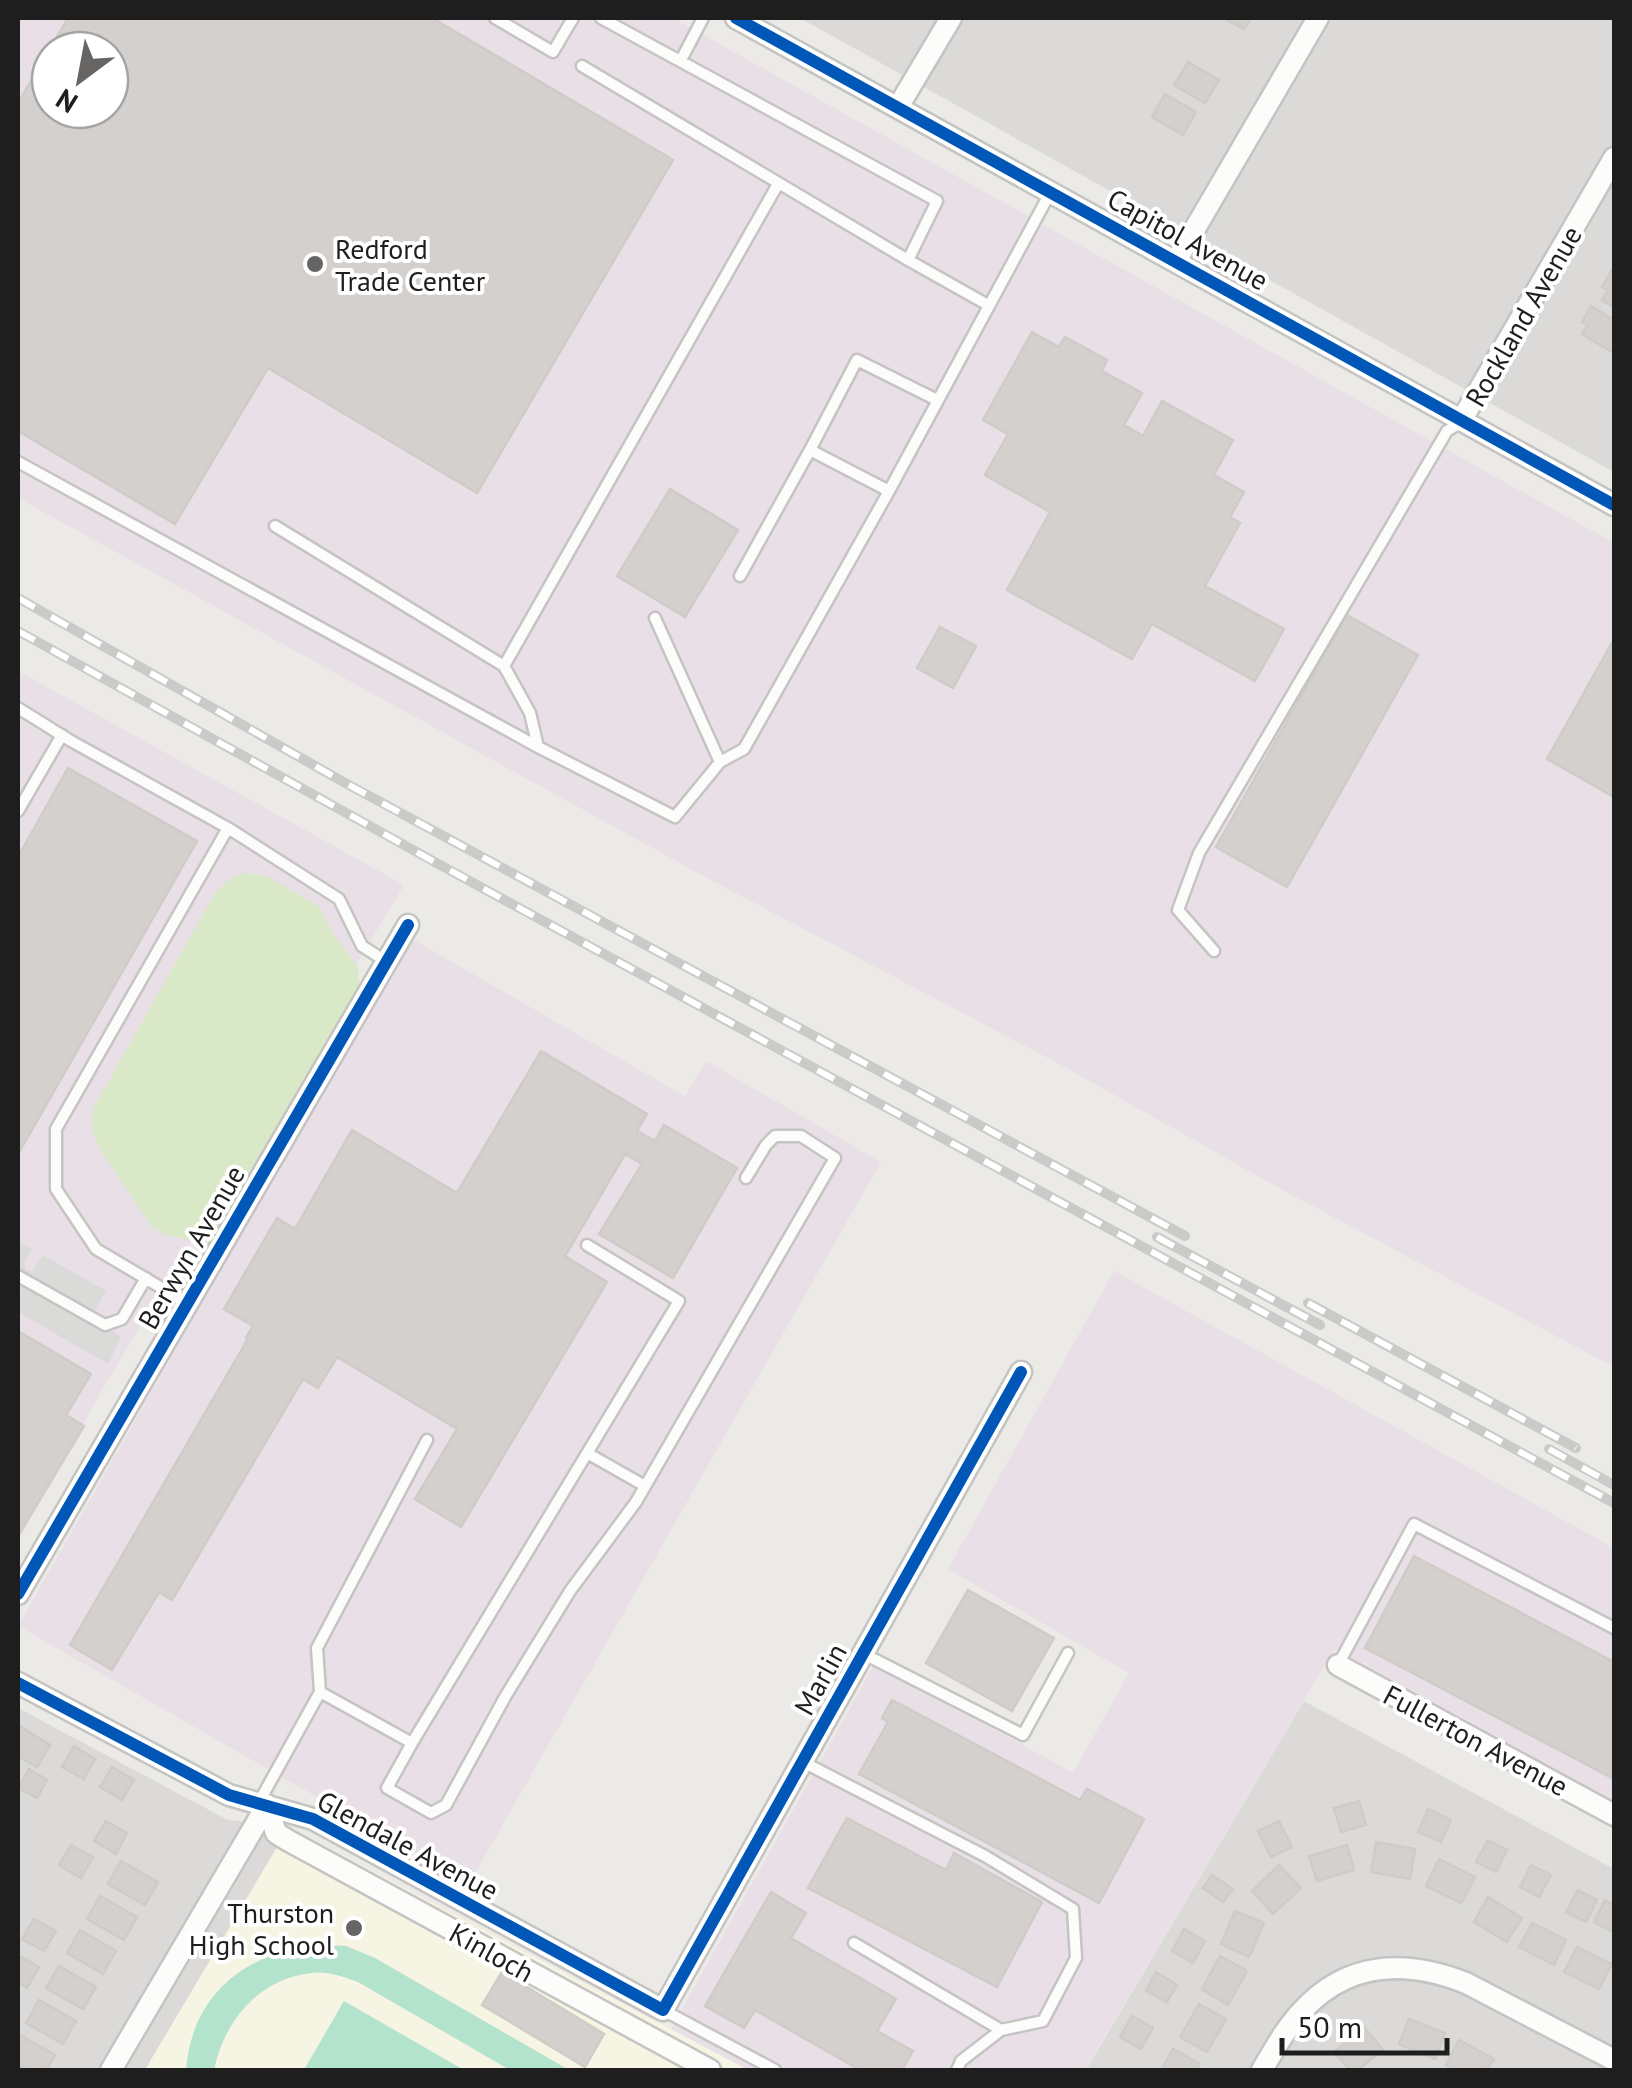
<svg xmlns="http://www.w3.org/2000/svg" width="1632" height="2088" font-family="'PT Sans',sans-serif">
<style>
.residential{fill:#dbdad8}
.industrial{fill:#e9dfe6;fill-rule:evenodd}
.education{fill:#f6f4e2}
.religious{fill:#dadad8}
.grass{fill:#d9e8c6}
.pitch{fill:#b3e2cd}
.building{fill:#d3d0ce;stroke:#cfccc8;stroke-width:2.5;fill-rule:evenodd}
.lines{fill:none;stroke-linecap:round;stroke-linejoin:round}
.service-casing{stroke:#c5c4c3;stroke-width:15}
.minor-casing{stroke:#c5c4c3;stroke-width:25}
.service{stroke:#fcfcfb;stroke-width:10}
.minor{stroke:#fcfcfb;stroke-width:20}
.rail-casing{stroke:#cacac9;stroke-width:10}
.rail{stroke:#fff;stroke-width:6;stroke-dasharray:19;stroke-linecap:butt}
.cycleway-casing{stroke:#fff;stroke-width:19}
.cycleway{stroke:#0057b8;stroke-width:12}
.poi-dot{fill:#666564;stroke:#fff;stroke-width:4}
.labels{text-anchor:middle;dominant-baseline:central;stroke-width:8;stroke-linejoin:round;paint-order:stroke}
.street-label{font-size:28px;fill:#1e1e1e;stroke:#fff}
.poi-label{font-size:28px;fill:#1e1e1e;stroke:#fff;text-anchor:start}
</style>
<rect width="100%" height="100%" fill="#eceae7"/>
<path class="residential" d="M800 18H1614V472Z
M1304 1701 1614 1869V2070H1086Z
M18 1708 228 1820 289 1827 145 2070H18Z"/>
<path class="industrial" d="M18 18H673L1614 543V1367L1281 1189 1063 1066 694 871 18 498ZM50 50H110V110H50Z
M18 671 404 885 105 1385 18 1541Z
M410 938 685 1096 706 1061 881 1162 469 1884 18 1626Z
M1114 1271 1614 1548V1801L1335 1648 1085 2070H748L671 2029 875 1663 1073 1773 1129 1673 948 1569Z"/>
<path class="education" d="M289 1827 748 2070H145Z"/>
<path class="religious" d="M18 1241 31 1249 25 1262V1269L33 1271 43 1255 106 1291 91 1317 121 1337 108 1364 18 1312V1300L22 1291 18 1284Z"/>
<path class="grass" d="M242 873 265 875 320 907 333 934 358 967 360 989 219 1231 204 1239 194 1241 166 1235 152 1227 101 1151 93 1134V1109L214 895 229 879Z"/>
<path class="pitch" d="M323 1945 346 1946 375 1958 569 2070H510L358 1982C343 1977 328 1971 312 1973 259 1978 224 2021 214 2070H186C192 1993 248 1950 323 1945Z
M344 2001 464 2070H304Z"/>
<path class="building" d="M68 18H432L673 160 477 493 268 368 175 524 18 431V103ZM50 50H110V110H50Z
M1223 18H1251L1244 29Z
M1188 62 1219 80 1205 103 1174 85Z
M1165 94 1196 112 1183 135 1152 117Z
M1611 271 1614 273V307L1602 300 1608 290 1602 287Z
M1591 306 1614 320V353L1582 334 1588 325 1582 322Z
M1032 332 1059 347 1065 337 1107 360 1102 371 1142 393 1124 425 1143 436 1162 401 1233 440 1214 475 1244 492 1230 517 1240 523 1205 586 1284 629 1255 681 1152 624 1132 659 1007 590 1050 512 985 475 1008 434 983 420Z
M670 489 738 530 685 617 617 576Z
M1347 615 1418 655 1287 887 1216 847Z
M940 627 976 646 953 688 917 668Z
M1614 639V797L1547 759Z
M68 768 197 841 18 1154V857Z
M541 1051 647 1114 637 1131 655 1141 664 1125 737 1168 673 1278 599 1234 642 1164 625 1154 565 1256 607 1282 461 1527 415 1499 457 1429 337 1357 318 1388 303 1379 172 1600 159 1592 112 1670 70 1645 248 1339 246 1338 253 1326 224 1309 277 1218 295 1229 352 1130 457 1193Z
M18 1331 91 1374 66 1415 84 1426 18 1536Z
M1414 1556 1614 1662V1779L1365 1648Z
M968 1590 1054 1638 1012 1711 926 1663Z
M892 1700 1080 1800 1087 1789 1144 1819 1099 1903 859 1774 888 1722 882 1718Z
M18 1725 50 1745 37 1767 18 1756Z
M74 1746 95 1759 84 1779 62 1767Z
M112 1767 134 1780 122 1800 100 1787Z
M29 1769 47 1780 37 1798 18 1788Z
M1359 1801 1366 1825 1341 1832 1334 1808Z
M1428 1809 1451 1820 1441 1842 1418 1832Z
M847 1818 946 1870 954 1853 1042 1902 997 1987 808 1888Z
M106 1821 127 1833 116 1854 94 1841Z
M1279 1821 1292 1847 1271 1857 1258 1831Z
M1488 1840 1507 1850 1496 1872 1476 1862Z
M1376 1842 1415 1849 1410 1879 1371 1872Z
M71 1845 93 1857 81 1878 59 1865Z
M1347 1845 1354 1870 1317 1881 1309 1856Z
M1439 1859 1475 1877 1461 1903 1426 1886Z
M121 1861 158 1882 145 1905 108 1884Z
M1279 1865 1301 1888 1273 1914 1252 1891Z
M1531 1865 1551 1875 1539 1897 1520 1887Z
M1212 1875 1233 1889 1223 1902 1203 1888Z
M1578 1890 1597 1900 1586 1922 1566 1912Z
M771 1892 806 1913 791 1938 896 1999 877 2031 913 2051 902 2070H860L755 2010 744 2028 705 2006Z
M100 1896 137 1917 124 1940 87 1919Z
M1488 1897 1522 1918 1507 1942 1474 1922Z
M1605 1900 1614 1905 1613 1932 1594 1922Z
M1235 1911 1264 1923 1249 1957 1221 1944Z
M34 1919 56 1931 44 1951 22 1939Z
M1532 1923 1566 1940 1554 1965 1519 1947Z
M1184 1929 1205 1941 1193 1963 1172 1951Z
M80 1930 116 1951 103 1974 67 1953Z
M1577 1947 1612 1964 1599 1989 1564 1972Z
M18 1955 39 1967 27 1988 18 1982Z
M1220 1956 1247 1971 1228 2005 1202 1989Z
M59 1966 96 1987 83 2009 46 1988Z
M502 1972 604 2034 585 2067 482 2005Z
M1156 1972 1177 1985 1167 2002 1146 1991Z
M39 2000 76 2021 63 2044 26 2023Z
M1199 2004 1226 2019 1207 2052 1180 2037Z
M1132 2016 1153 2028 1141 2049 1120 2037Z
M1409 2019 1445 2033 1435 2059 1399 2044Z
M1364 2027 1383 2050 1358 2070H1350L1334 2052Z
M18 2034 55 2055 46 2070H28L18 2065Z
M1459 2040 1494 2059 1487 2070H1456L1446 2065Z
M1173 2049 1200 2064 1196 2070H1161Z"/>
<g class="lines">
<g class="service-casing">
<path id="service" d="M495 18 553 52 573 18
M601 18 937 201 908 260 988 305
M681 60 703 18
M582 66 908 260
M810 450 857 360 937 400
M18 462 538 747 675 817 720 762 744 749 889 491 1050 193
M275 526 504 666 530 713 538 747
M740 576 810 450 889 491
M655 618 720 762
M504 666 778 184
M18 708 71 741 228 828
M18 811 62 735
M1214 951 1178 910 1199 853 1447 431 1461 422
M18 1276 105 1325 122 1319 146 1278
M187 1303 96 1249 56 1189V1129L228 828 339 899 362 946 387 962
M587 1453 645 1486
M864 1654 1023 1735 1068 1653
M1338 1665 1414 1524 1614 1628
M320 1692 317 1648 427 1440
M412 1743 387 1788 431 1813 446 1805 505 1697 570 1591 636 1502 835 1158 801 1136H775L766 1145 746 1178
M803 1762 985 1856 1073 1909 1076 1958 1043 2021 1001 2030 961 2061 957 2070
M259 1802 320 1692 412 1743 679 1301 587 1245
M854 1943 1001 2030
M663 2010 775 2070"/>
</g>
<g class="minor-casing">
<path id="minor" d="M736 18 1614 505
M898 107 951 18
M1176 261 1318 18
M1461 421 1614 158
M18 1594 408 925
M1338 1665 1614 1815
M18 1683 229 1795 313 1819 663 2010 1021 1372
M111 2070 267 1805 276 1833 289 1841 710 2070
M1262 2070C1274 2050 1285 2029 1301 2012 1347 1961 1406 1959 1466 1983L1614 2060"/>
</g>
<use href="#service" class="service"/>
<use href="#minor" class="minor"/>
<g class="rail-casing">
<path id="rail" d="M18 598 347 784 1185 1236
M18 631 442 866 1614 1503
M1157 1237 1320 1325
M1308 1303 1576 1448
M1549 1449 1614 1485"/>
</g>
<use href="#rail" class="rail"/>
<g class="cycleway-casing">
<path id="cycleway" d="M736 18 1614 505
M18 1594 408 925
M18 1683 229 1795 313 1819 663 2010 1021 1372"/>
</g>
<use href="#cycleway" class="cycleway"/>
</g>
<g class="poi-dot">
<circle cx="315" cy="264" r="10"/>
<circle cx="354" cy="1928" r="10"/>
</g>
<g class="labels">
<g class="street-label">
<text transform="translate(1188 239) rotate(29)">Capitol Avenue</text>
<text transform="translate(1523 316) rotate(-60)">Rockland Avenue</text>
<text transform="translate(191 1247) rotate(-60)">Berwyn Avenue</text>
<text transform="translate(820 1679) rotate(-61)">Marlin</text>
<text transform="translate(1476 1740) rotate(28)">Fullerton Avenue</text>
<text transform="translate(408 1845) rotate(28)">Glendale Avenue</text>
<text transform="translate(492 1952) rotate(29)">Kinloch</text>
</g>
<g class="poi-label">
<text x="335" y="248">Redford<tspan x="335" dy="32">Trade Center</tspan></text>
<text x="334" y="1912" text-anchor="end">Thurston<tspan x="334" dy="32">High School</tspan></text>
</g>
</g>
<rect width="1632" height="2088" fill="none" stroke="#1e1e1e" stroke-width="40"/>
<g transform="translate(80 80) rotate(212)"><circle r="48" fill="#ffffff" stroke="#a5a5a5" stroke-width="2.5"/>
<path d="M0-8L18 38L0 25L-18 38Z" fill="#666564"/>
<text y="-15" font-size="28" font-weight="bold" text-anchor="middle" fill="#1e1e1e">N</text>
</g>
<path d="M1282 2038v15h165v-15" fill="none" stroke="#1e1e1e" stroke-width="5"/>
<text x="1297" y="2038" font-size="30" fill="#1e1e1e" stroke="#ffffff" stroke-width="8" paint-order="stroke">50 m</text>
</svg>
